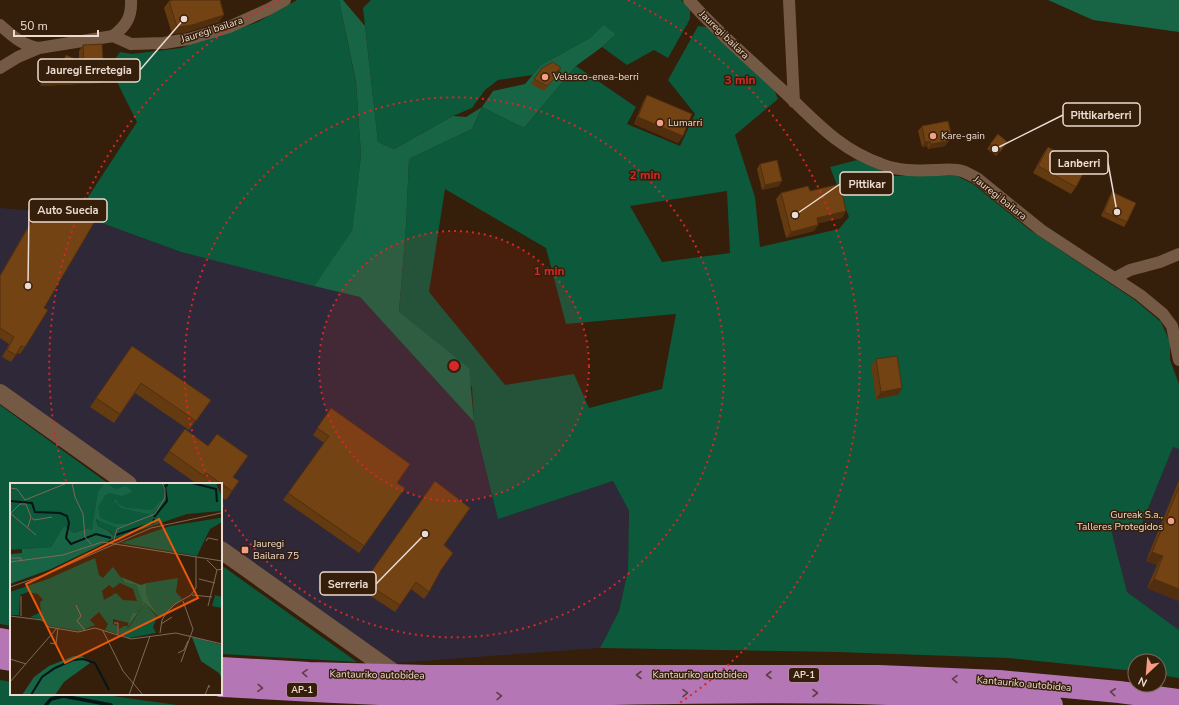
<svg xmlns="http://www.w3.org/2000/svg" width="1179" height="705" font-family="'Nunito Sans',sans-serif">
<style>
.industrial{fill:#2f2838}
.green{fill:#0c593c;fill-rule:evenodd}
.forest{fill:#176545}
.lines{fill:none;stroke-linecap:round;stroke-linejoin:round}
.stream{stroke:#051516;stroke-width:3.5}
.street{stroke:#745a45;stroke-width:12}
.secondary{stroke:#745a45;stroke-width:18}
.highway{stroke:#b476b5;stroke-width:22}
.wall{fill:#643a11}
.shaded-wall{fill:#512f0e}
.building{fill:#744314;stroke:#512f0e}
.oneway{stroke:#613d46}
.ring{fill:none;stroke:#d62828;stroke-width:2;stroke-dasharray:2 4}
.poi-dot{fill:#f49e86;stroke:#351e0a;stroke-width:1.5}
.labels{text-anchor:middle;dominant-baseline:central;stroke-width:3;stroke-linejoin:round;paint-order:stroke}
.shield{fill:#351e0a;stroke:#b4a295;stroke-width:1}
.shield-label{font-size:9px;font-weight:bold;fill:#ebdbd0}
.street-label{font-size:10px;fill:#ebdbd0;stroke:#351e0a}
.poi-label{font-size:10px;fill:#ebdbd0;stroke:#351e0a;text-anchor:start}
.inset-river{fill:none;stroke:#051516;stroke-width:2}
.inset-road{fill:none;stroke:#7e6a59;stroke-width:1}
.view{fill:#e8590c;fill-opacity:0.15;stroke:#e8590c;stroke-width:2}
.inset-edge{fill:none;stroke:#ebdbd0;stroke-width:2}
.centre{fill:#d62828;stroke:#351e0a;stroke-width:2}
.ring-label{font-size:12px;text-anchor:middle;font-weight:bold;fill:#d62828;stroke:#351e0a;stroke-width:3;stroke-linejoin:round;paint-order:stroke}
.leader{fill:none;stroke:#ebdbd0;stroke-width:1.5}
.callout-dot{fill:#ebdbd0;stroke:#351e0a;stroke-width:1.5}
.callout{fill:#351e0a;stroke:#ebdbd0;stroke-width:1.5}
.callout-label{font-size:11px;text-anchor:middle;font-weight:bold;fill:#ebdbd0}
</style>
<rect width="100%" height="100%" fill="#351e0a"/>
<path class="industrial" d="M0 208 77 214 181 252 360 297 474 422 498 518 613 481 629 511 628 570 619 611 600 648 396 663 221 542V484H138L0 386Z
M1173 447 1179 449V630L1127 592 1111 529 1141 526Z"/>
<path class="green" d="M297 0H339L356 83 361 155 352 232 314 286 181 252 77 214 137 122 117 82 113 62 120 52 132 54 181 48 258 22Z
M371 0H681L690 10V19L668 58 654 50 627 65 602 47 616 34 602 26 590 38 541 65 533 75 498 80 485 90 472 108 453 116 394 149 378 142 363 8Z
M698 26 706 27 773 87 778 99 735 135 755 197 760 247 839 229 849 217 830 167 857 160 893 176H957L973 184 1030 230 1135 300 1161 322 1170 342V360L1179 384V449L1173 447 1141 526 1111 529 1127 592 1179 630V678L1159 675V661H1135V671L1008 658 838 652 600 648 619 611 628 570 629 511 613 481 498 519 474 422 472 387 399 312 406 227 409 159 472 129 482 107 524 128 576 66 636 107 627 124 680 146 695 114 668 80ZM445 189 546 248 566 324 676 314 662 389 589 408 574 374 505 385 429 292ZM727 191 730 253 662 262 630 206Z
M0 405 109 484H11V626L0 624Z
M221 565 357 662 221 654Z
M0 680 11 682V694H98L177 705H0Z"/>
<path class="forest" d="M339 0H343L365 26 378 142 394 149 453 116 466 117 482 107 493 91 525 84 541 65 590 38 603 25 616 34 602 47 576 66 524 128 482 107 472 129 409 159 406 227 399 312 469 368 474 422 360 297 314 286 352 231 361 155 356 82Z
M1048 0H1179V32L1093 20Z"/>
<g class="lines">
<path class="stream" d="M46 705 51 699 63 696 111 705"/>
<path class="street" d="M689 0C716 31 748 58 778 86 813 118 835 147 881 164 898 171 916 171 935 170 944 170 953 168 962 171 968 173 973 176 978 179L1041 230 1140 295 1163 314 1172 326 1179 360
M789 0 794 102
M0 25C13 36 21 45 39 48
M113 36C126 26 132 17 131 0
M0 68 18 57 39 48 113 36 131 44 164 43 189 39 229 27 269 9 285 0
M1115 278 1130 270 1160 262 1179 254"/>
<path class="secondary" d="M0 393 128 484
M221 550 400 677"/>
<path class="highway" d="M0 639 11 641
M0 658 11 660
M221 668 309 673 427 676H879L999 681 1119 692 1179 700
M221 686C302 690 382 696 463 696 659 695 857 684 1052 705"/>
</g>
<path class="wall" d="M169 1 219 22 187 32 172 34 164 8Z
M83 45 104 77 100 83 40 86 46 74 50 68 58 71 62 61 66 55 79 61V51Z
M542 68 558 73 553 77 555 78 544 91 531 84Z
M647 95 683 136 678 143 634 124 643 102Z
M922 126 952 137 945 146 928 149 927 146 922 147 918 131Z
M998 134 1007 142 996 156 987 149Z
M1048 147 1076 187 1071 194 1033 173 1043 154Z
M760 164 779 186 762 190 757 169Z
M810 191 846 211 842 218 818 223V225L814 231 786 238 776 199 781 193Z
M1112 192 1127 222 1124 227 1101 216 1109 197Z
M45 205 44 308 25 347 20 354 17 353 11 362 2 357 9 344 0 338V275L31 221 36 214 38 215Z
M132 346 211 400 189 430 135 393 114 423 90 407Z
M876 359 902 388 898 395 876 399 871 366Z
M331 408 397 483 405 488 359 553 283 500 324 443 313 435Z
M185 429 233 477 239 481 226 500 221 497V484H203L200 482 199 484H197L163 460Z
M1179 480V601L1147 588 1157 565 1146 561Z
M435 481 444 545 440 571 429 592 424 599 411 589 395 612 360 589Z"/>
<path class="shaded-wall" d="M224 15 219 22 187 32 172 34 177 27Z
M561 68 558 73 549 80 552 75Z
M104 77 100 83 40 86 44 81Z
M638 117 683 136 678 143 634 124Z
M952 137 945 146 928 149 931 144 947 138Z
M930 141 927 146 922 147 925 142Z
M782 181 779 186 762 190 765 185Z
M846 211 842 218 812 225 817 218Z
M818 225 814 231 786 238 791 232Z
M902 388 898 395 876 399 881 392Z
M1152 552 1163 556 1157 565 1146 561Z
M1154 579 1179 589V601L1147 588Z"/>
<path class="building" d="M173 0H220L224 15 192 25 177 27 169 1Z
M102 44 104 77 44 81 50 68 59 72 66 55 84 63 83 45Z
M553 62 561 68 552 75 555 78 547 86 534 79 542 68Z
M647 95 692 114 683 136 638 117Z
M948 121 952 137 947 138 948 141 931 144 930 141 925 142 922 126Z
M998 134 1007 142 1000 152 990 144Z
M1048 147 1086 168 1076 187 1038 166Z
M777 160 782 181 765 185 760 164Z
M840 184 846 211 817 218 818 225 791 232 781 193 808 186 810 191Z
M1112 192 1136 203 1127 222 1104 212Z
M45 205 85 210 98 216 44 308 48 310 25 347 21 346 16 355 7 350 14 337 0 328V276L36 214 39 216Z
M132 346 211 400 196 421 141 383 120 414 96 398Z
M897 356 902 388 881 392 876 359Z
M331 408 410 464 397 483 405 488 364 546 288 493 329 436 317 428Z
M185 429 208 446 217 434 248 456 233 477 239 481 232 491 206 473 204 476 169 451Z
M435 481 470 508 444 545 453 553 441 570 429 592 416 582 400 605 364 582Z
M1179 487V589L1154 579 1163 556 1152 552Z"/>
<defs><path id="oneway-chevron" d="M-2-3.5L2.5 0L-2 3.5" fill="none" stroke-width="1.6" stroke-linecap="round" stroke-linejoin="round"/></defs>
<g class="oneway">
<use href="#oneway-chevron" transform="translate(305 673) rotate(-177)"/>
<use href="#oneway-chevron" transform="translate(639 675) rotate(180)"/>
<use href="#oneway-chevron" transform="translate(769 675) rotate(-180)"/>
<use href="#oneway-chevron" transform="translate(955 679) rotate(-178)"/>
<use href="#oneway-chevron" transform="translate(260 688) rotate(3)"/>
<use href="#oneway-chevron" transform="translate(1113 692) rotate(-174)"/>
<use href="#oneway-chevron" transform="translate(685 693) rotate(-1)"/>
<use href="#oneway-chevron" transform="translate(815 693)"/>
<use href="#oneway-chevron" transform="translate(499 696) rotate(-1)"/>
</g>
<circle cx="454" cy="366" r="135" fill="#d62828" fill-opacity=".12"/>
<g class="ring">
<circle cx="454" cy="366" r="135"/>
<path d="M210 482A270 270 0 1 1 221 503"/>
<path d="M66 481A405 405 0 0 1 280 0M628 0A405 405 0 0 1 678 704"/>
</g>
<g class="poi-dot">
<circle cx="545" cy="77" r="4"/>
<circle cx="660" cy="123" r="4"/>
<circle cx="933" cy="136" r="4"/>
<circle cx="1171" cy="521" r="4"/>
<rect x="241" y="546" width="8" height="8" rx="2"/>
</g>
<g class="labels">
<g class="shield">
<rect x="789" y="668" width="30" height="14" rx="3"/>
<rect x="287" y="683" width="30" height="14" rx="3"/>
</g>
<g class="shield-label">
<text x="804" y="675">AP-1</text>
<text x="302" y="690">AP-1</text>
</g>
<g class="street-label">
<text transform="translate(212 30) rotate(-18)">Jauregi bailara</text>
<text transform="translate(724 35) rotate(44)">Jauregi bailara</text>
<text transform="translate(1000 198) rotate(38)">Jauregi bailara</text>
<text transform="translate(377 675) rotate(1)">Kantauriko autobidea</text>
<text x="700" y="675">Kantauriko autobidea</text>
<text transform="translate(1024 684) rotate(5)">Kantauriko autobidea</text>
</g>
<g class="poi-label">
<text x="553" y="77">Velasco-enea-berri</text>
<text x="668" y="123">Lumarri</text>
<text x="941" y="136">Kare-gain</text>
<text x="1163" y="515" text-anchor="end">Gureak S.a.,<tspan x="1163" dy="12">Talleres Protegidos</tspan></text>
<text x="253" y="544">Jauregi<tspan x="253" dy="12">Bailara 75</tspan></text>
</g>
</g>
<g transform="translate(10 483)">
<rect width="212" height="212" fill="#351e0a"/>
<path d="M0 0H206L212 14V39L200 46 187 73 111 60 160 43 209 35 212 34 211 28 177 31 103 56 104 53 100 48 88 43 86 33 82 47 76 45 64 50 54 44 41 64 0 67ZM85 75 89 92 93 95 103 84 115 100 126 102 133 120 128 130H122L119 140 103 136V141L108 143V151L95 147 98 141 89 129 80 137 85 142 70 148 39 143 34 137 20 134 31 129 30 119 33 117 28 111 18 109 10 112 9 132H0V109L38 96ZM110 100 123 106 127 118 113 117 106 110 94 117 92 108 99 102 103 105ZM168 95 166 109 172 116 150 135 139 118 136 109 137 100ZM205 112 212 114V125L202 123ZM135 120 147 134 143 144 146 150 119 155 109 151V146L114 143H117V145L119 144Z" fill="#0c593c" fill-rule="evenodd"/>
<path d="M95 0 106 6 116 3 123 9 111 13 100 10 95 12 88 24 90 35 106 41H118L107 45 86 36 88 43 99 48 104 53 103 56 41 86 0 101V71L12 70V66L41 64 54 43 64 50 77 45 82 47 88 9ZM155 7 154 17 142 32 111 25 104 18 106 16 108 21 116 25 142 27 153 16ZM111 94 131 102 137 100 136 109 139 118 150 135 135 120 117 145 122 130H128L133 120 126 102 115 100ZM182 154 212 162V196L209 190 191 178ZM64 173H72L80 180 54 199 45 212H12L24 194 39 183Z" fill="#176545"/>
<path class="inset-river" d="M182 0 206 6 207 19M0 18 22 20 25 29 50 30 57 33 59 40 56 55 61 61 86 51 101 55M144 34 157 18 155 3 158 2M106 52 143 40 144 36M21 212 32 194 45 185 63 177 73 176 85 180 99 207"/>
<path class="inset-road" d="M62 0 65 14 73 31 75 54 81 61M0 5 7 6 15 17 57 0M0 30 26 52M1 30 10 21H16L21 34 18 44M22 35 24 37 42 34M104 57 107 46 145 31 155 15V6L152 0M196 58 198 55 208 57M0 75H11V77M197 77 207 87 212 86M0 79 53 72 92 59 212 78M189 96 205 100M0 104 37 91 141 45 211 30M182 112 202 114M66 122 71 133 67 138 75 147M198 123 207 87M0 133 32 137 39 144 68 149 85 145 121 156 166 150 212 161M11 133V113M104 140H108V152M151 141 162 134M93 148 113 188 133 212M150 150 152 137 157 129 165 121 181 112 186 105V74M40 160 46 161 48 145M168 170 174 167 178 158M0 176 16 181M171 179 183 146 173 118M0 199 47 145M119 212 140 153M195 212 199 202V205"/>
<path class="view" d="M149 36 188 115 55 180 16 101Z"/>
<rect width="212" height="212" class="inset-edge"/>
</g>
<circle cx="454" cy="366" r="6" class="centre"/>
<g class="ring-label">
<text x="740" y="84">3 min</text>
<text x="645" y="179">2 min</text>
<text x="549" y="275">1 min</text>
</g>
<path class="leader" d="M184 19L140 70M995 149L1063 115M1117 212L1108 163M795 215L840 184M28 286L29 210M425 534L376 584"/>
<g class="callout-dot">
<circle cx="184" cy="19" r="4"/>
<circle cx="995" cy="149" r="4"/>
<circle cx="1117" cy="212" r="4"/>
<circle cx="795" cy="215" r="4"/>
<circle cx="28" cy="286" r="4"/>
<circle cx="425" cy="534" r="4"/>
</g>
<g class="callout">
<rect x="38" y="59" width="102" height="23" rx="4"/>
<rect x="1063" y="103" width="77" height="23" rx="4"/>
<rect x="1050" y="151" width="58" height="23" rx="4"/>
<rect x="840" y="172" width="53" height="23" rx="4"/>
<rect x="29" y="199" width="78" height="23" rx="4"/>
<rect x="320" y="572" width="56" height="23" rx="4"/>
</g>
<g class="callout-label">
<text x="89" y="74">Jauregi Erretegia</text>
<text x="1101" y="119">Pittikarberri</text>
<text x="1079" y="167">Lanberri</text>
<text x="867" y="188">Pittikar</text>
<text x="68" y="214">Auto Suecia</text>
<text x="348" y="588">Serreria</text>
</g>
<g transform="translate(1147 673) rotate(206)"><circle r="19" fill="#351e0a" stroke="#7e6a59"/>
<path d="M0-3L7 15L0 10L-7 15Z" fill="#f49e86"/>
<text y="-6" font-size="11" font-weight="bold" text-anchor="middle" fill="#ebdbd0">N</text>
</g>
<path d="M14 30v6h84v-6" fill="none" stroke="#ebdbd0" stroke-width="2"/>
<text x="20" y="30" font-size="12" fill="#ebdbd0" stroke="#351e0a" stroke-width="3" paint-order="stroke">50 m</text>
</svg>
